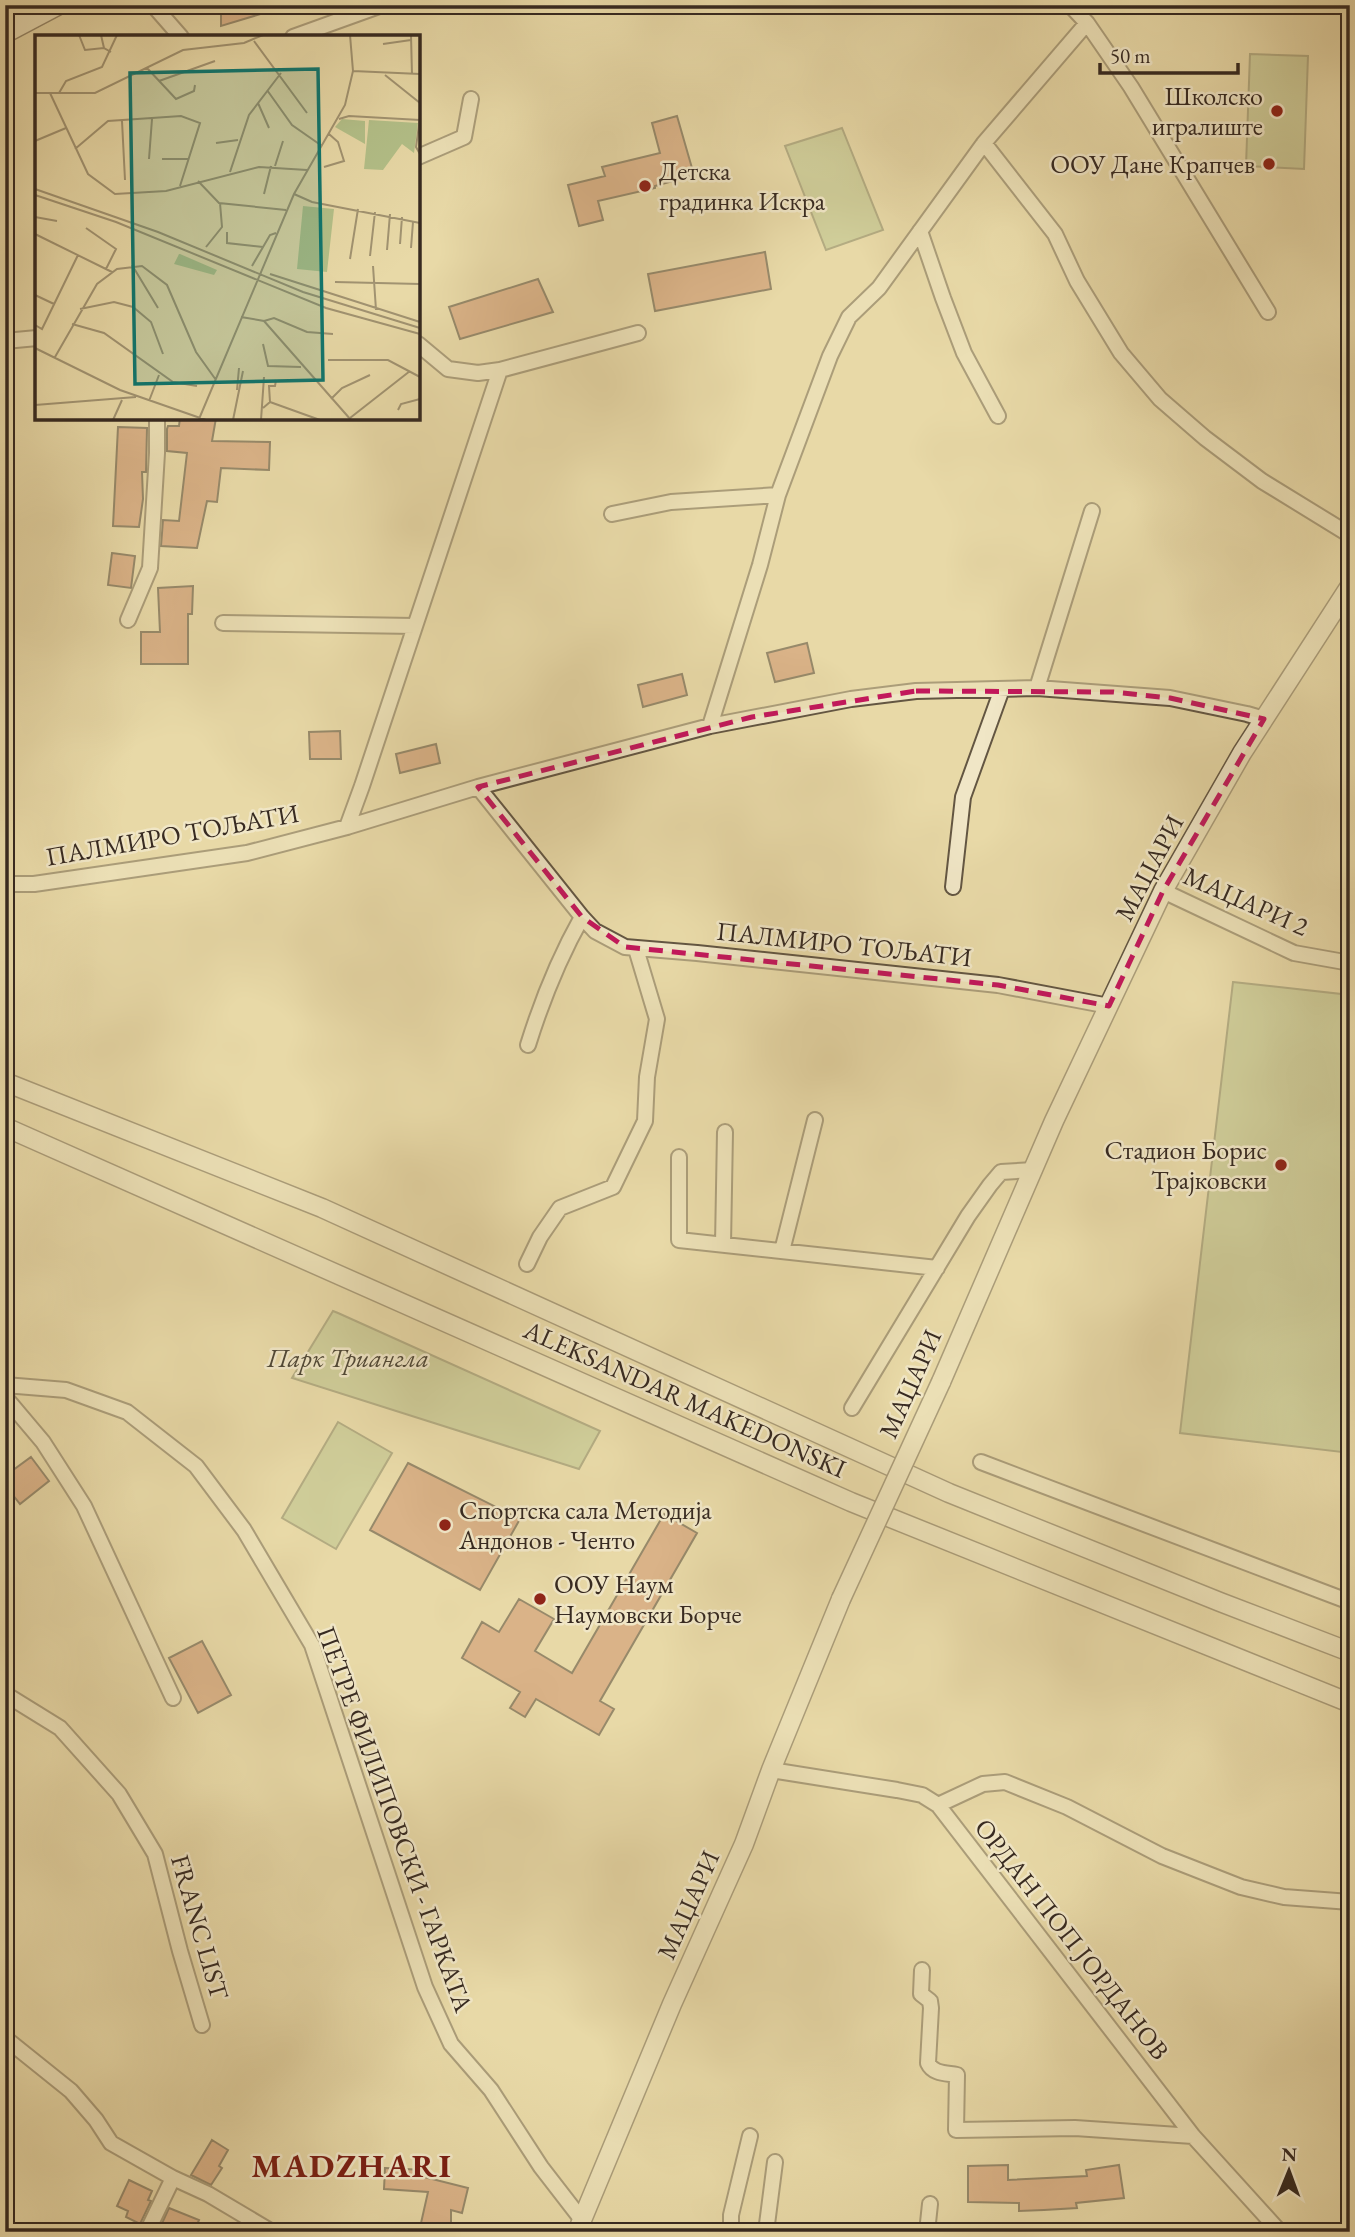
<svg xmlns="http://www.w3.org/2000/svg" width="1355" height="2237" font-family="'EB Garamond',serif">
<style>
.green{fill:#b3c089;stroke:#757555;stroke-width:2}
.building{fill:#ca8563;stroke:#372a21;stroke-width:2}
.lines{fill:none;stroke-linecap:round;stroke-linejoin:round}
.minor-casing{stroke:#635642;stroke-width:18}
.tertiary-casing{stroke:#635642;stroke-width:21}
.secondary-casing{stroke:#372a21;stroke-width:24}
.minor{stroke:#f0e6c6;stroke-width:14}
.tertiary{stroke:#f0e6c6;stroke-width:18}
.secondary{stroke:#f0e6c6;stroke-width:21}
.tertiary-bridge-casing{stroke:#635642;stroke-width:21;stroke-linecap:butt}
.tertiary-bridge{stroke:#f0e6c6;stroke-width:18}
.marked{fill:none;stroke:#c2185b;stroke-width:5;stroke-dasharray:14 9;stroke-linejoin:round}
.poi-dot{fill:#8f2418;stroke:#f0e6c6;stroke-width:2.5}
.labels{text-anchor:middle;dominant-baseline:central;stroke-width:5;stroke-linejoin:round;paint-order:stroke}
.poi-label{font-size:26px;fill:#372a21;stroke:#f0e6c6;text-anchor:end}
.street-label{font-size:26px;fill:#372a21;stroke:#f0e6c6}
.park-label{font-size:26px;font-style:italic;fill:#504836;stroke:#f0e6c6}
.district-label{font-size:33px;font-weight:bold;letter-spacing:2px;fill:#7a1f14;stroke:#f0e6c6}
.inset-road{fill:none;stroke:#a19371;stroke-width:2}
.view{fill:#0f766e;fill-opacity:0.15;stroke:#0f766e;stroke-width:3.5}
.inset-edge{fill:none;stroke:#372a21;stroke-width:3.5}
</style>
<rect width="100%" height="100%" fill="#e8d9a7"/>
<filter id="stains"><feTurbulence type="fractalNoise" baseFrequency=".00286" numOctaves="4"/><feColorMatrix values="0 0 0 0 .2 0 0 0 0 .09 0 0 0 0 .02 0 0 0 .5 -.17"/></filter>
<radialGradient id="worn" r=".72"><stop offset=".6" stop-color="#630" stop-opacity="0"/><stop offset="1" stop-color="#630" stop-opacity=".3"/></radialGradient>
<path class="green" d="M1250 54 1308 56 1304 169 1246 166Z
M842 128 883 230 826 250 785 146Z
M1233 982 1350 995V1453L1180 1433Z
M333 1311 338 1313 600 1431 579 1469 292 1378Z
M338 1422 392 1453 336 1549 282 1518Z"/>
<path class="building" d="M221 5H276L277 9 221 26Z
M677 116 694 175 655 186V188L598 201 603 220 579 226 568 185 605 176 602 167 660 153 652 123Z
M765 252 771 289 655 311 648 274Z
M538 279 553 312 460 339 449 307Z
M180 418H216L212 441 270 442 269 470 221 468 217 502 207 501 197 548 161 546 163 520 179 521 187 453 167 451V429L168 426H179Z
M118 427 147 428 146 472H142L143 499 139 527 113 526Z
M112 553 135 556 131 588 108 585Z
M193 586 192 614H188V664H141V632H160L158 588Z
M807 643 814 673 775 682 767 653Z
M682 674 687 695 643 707 638 685Z
M340 731 341 759H310L309 732Z
M436 744 440 763 400 773 396 754Z
M31 1457 49 1481 20 1504 5 1485V1476Z
M408 1463 520 1519 480 1590 370 1530Z
M664 1514 697 1533 600 1701 614 1709 599 1735 536 1699 525 1717 510 1708 520 1692 462 1658 482 1622 499 1632 519 1599 554 1619 535 1651 572 1673Z
M202 1641 231 1695 198 1713 169 1658Z
M212 2140 228 2150 219 2166 222 2168 211 2185 191 2175Z
M1008 2165V2180L1087 2176 1086 2170 1119 2165 1124 2198 1076 2203 1077 2208 1044 2210 1019 2211V2203L968 2202V2166Z
M385 2168 424 2170V2177L468 2188 462 2213 451 2210V2232H419L428 2192 384 2189Z
M129 2180 152 2191 148 2200 151 2201 140 2224 126 2217 128 2211 117 2206Z
M169 2208 199 2220 194 2232H158Z"/>
<g class="lines">
<g class="minor-casing">
<path id="minor" d="M153 5 181 37
M1070 5 1087 23 1131 87 1268 312
M293 37 382 5
M984 143 1055 234 1077 281 1121 353 1160 399 1205 438 1262 481 1350 535
M418 157 464 137 471 99
M920 231 943 298 964 353 998 416
M5 341 37 338
M500 370 638 333
M612 514 671 502 778 495
M128 620 150 568 157 453V418
M223 623 415 626
M1037 688 1092 511
M710 726 760 565 778 495 830 356 849 317 879 288 984 143 1087 23
M478 787 582 917 595 931 625 947 697 953 998 985 1109 1006
M347 827 362 786 500 370 478 373 448 369 418 344
M5 884H34L247 853 347 827 478 787 710 726 851 699 916 691 1037 688 1170 698 1247 714 1264 719
M953 887 963 797 1002 689
M1163 891 1294 953 1350 963
M528 1045C542 1000 559 958 582 917
M679 1157V1240L937 1268
M723 1244 725 1132
M782 1251 815 1120
M527 1264 540 1237 560 1208 613 1187 645 1121 647 1077 657 1019 636 949
M5 1385 66 1390 127 1412 196 1466 244 1530 312 1645 425 1987 451 2044 491 2090 541 2167 582 2220
M5 1397 43 1442 84 1506 173 1698
M852 1408 968 1216 990 1185 1001 1172 1034 1170
M981 1462 1350 1602
M5 1694 60 1728 119 1794 155 1854 180 1951 202 2025
M771 1770 897 1790 922 1795 938 1805 1193 2136 1280 2232
M938 1805 983 1784 1005 1782 1067 1807 1162 1856 1241 1887 1284 1897 1350 1902
M922 1970 921 1994 930 2001 931 2008 928 2063C933 2074 946 2073 957 2075L956 2130 1075 2128 1193 2136
M5 2038 71 2091 96 2120 111 2143 173 2178 208 2194 272 2232
M147 2232 173 2178
M731 2232V2215L750 2136
M766 2232 775 2162
M927 2232 930 2204
M1016 2232V2231"/>
</g>
<g class="tertiary-casing">
<path id="tertiary" d="M5 1082 322 1208 949 1493 1220 1602 1350 1652
M5 1127 851 1502 1350 1703
M941 1382 1054 1121 1163 891 1242 753 1350 586
M577 2232 672 2004 744 1844 771 1770 841 1599"/>
</g>
<g class="secondary-casing">
<path id="secondary" d="M5 32 56 5"/>
</g>
<use href="#minor" class="minor"/>
<use href="#tertiary" class="tertiary"/>
<use href="#secondary" class="secondary"/>
<g class="tertiary-bridge-casing">
<path id="tertiary-bridge" d="M841 1599 941 1382"/>
</g>
<use href="#tertiary-bridge" class="tertiary-bridge"/>
</g>
<path d="M0 0H1355V2237H0ZM916 691 1113 692 1170 698 1264 719 1163 891 1109 1006 998 985 625 947 582 917 478 787 752 717Z" fill="#e8d9a7" fill-opacity=".55" fill-rule="evenodd"/>
<path class="marked" d="M916 691 1113 692 1170 698 1264 719 1163 891 1109 1006 998 985 625 947 582 917 478 787 752 717Z"/>
<g class="poi-dot">
<circle cx="1277" cy="111" r="7"/>
<circle cx="1269" cy="164" r="7"/>
<circle cx="645" cy="186" r="7"/>
<circle cx="1281" cy="1165" r="7"/>
<circle cx="445" cy="1525" r="7"/>
<circle cx="540" cy="1599" r="7"/>
</g>
<g class="labels">
<g class="poi-label">
<text x="1263" y="96">Школско<tspan x="1263" dy="30">игралиште</tspan></text>
<text x="1255" y="164">ООУ Дане Крапчев</text>
<text x="659" y="171" text-anchor="start">Детска<tspan x="659" dy="30">градинка Искра</tspan></text>
<text x="1267" y="1150">Стадион Борис<tspan x="1267" dy="30">Трајковски</tspan></text>
<text x="459" y="1510" text-anchor="start">Спортска сала Методија<tspan x="459" dy="30">Андонов - Ченто</tspan></text>
<text x="554" y="1584" text-anchor="start">ООУ Наум<tspan x="554" dy="30">Наумовски Борче</tspan></text>
</g>
<g class="street-label">
<text transform="translate(172 835) rotate(-10)">ПАЛМИРО ТОЉАТИ</text>
<text transform="translate(1149 868) rotate(-62)">МАЏАРИ</text>
<text transform="translate(1246 901) rotate(24)">МАЏАРИ 2</text>
<text transform="translate(844 944) rotate(6)">ПАЛМИРО ТОЉАТИ</text>
<text transform="translate(910 1384) rotate(-66)">МАЏАРИ</text>
<text transform="translate(685 1399) rotate(24)">ALEKSANDAR MAKEDONSKI</text>
<text transform="translate(395 1819) rotate(70)">ПЕТРЕ ФИЛИПОВСКИ - ГАРКАТА</text>
<text transform="translate(688 1905) rotate(-66)">МАЏАРИ</text>
<text transform="translate(200 1927) rotate(74)">FRANC LIST</text>
<text transform="translate(1072 1939) rotate(52)">ОРДАН ПОП ЈОРДАНОВ</text>
</g>
<g class="park-label">
<text x="348" y="1358">Парк Триангла</text>
</g>
<g class="district-label">
<text x="352" y="2165">MADZHARI</text>
</g>
</g>
<g transform="translate(35 35)">
<rect width="385" height="385" fill="#e8d9a7"/>
<path d="M307 84 330 86V109L300 92ZM334 85 383 88 379 118 367 109 348 135 329 134ZM268 171 299 174 292 237 262 234ZM144 219H145L182 235 179 240 139 229Z" fill="#b3c089"/>
<path class="inset-road" d="M44 0 50 15 69 13M66 0 69 13 76 17M376 0 377 40M219 6 272 78M348 9 376 5M112 33 141 64 159 56 160 50M318 36 385 39M350 40 385 68M124 46 180 26M232 55 257 90 287 111M0 58H60L148 15 209 8 228 0M15 58 53 139 80 159 131 156 224 132 272 135M24 58 31 46 67 32 82 0M223 68 234 93M385 83 381 112 385 119M304 84 314 81 385 85M87 86 90 145M0 106 31 93M181 108 203 105M40 114 73 86 146 81 165 88 145 151M114 124 117 84M127 124H154M240 131 248 106M289 132 309 126 303 107 294 99M195 137 214 80 246 38M163 146 184 168 251 175M0 154 123 197 268 257 385 293M229 159 236 131M259 159 277 167 385 188M0 160 81 187 291 273 385 299M0 182 22 186M51 193 81 214 71 234M192 197V208L228 212M0 199 77 237M365 209 367 182M171 212 187 192 185 168M376 213 378 187M352 215 355 179M335 221 340 177M315 224 323 174M97 230 123 273M217 231 235 200 241 198M338 231 341 275M235 239 385 287M300 247 385 249M0 260 19 269M45 274 79 267 98 272 116 287 128 319M206 282 229 286 316 385M229 286 239 283 272 297 298 299M37 289 69 298 138 347 162 351M0 290 7 294 43 220M228 309 233 331 266 332M0 313 85 355 171 385M20 322 62 249 82 234 107 231 132 250 161 317 181 345M293 325H353L385 342M202 355 204 333M296 364 307 353 335 340M114 366 124 340M235 367 285 385M0 370 101 362M228 373 235 367 234 351H240L241 345M363 375 366 369 385 364M315 383 375 336M164 384 259 159 310 70 318 36 315 0M78 385 87 365M198 385 208 336M226 385 229 342"/>
<path class="view" d="M283 34 288 345 100 349 95 38Z"/>
<rect width="385" height="385" class="inset-edge"/>
</g>
<rect width="1355" height="2237" fill="none" stroke="#e8d9a7" stroke-width="28"/>
<rect x="7" y="7" width="1341" height="2223" fill="none" stroke="#372a21" stroke-width="3.5"/>
<rect x="14" y="14" width="1327" height="2209" fill="none" stroke="#372a21" stroke-width="2"/>
<g transform="translate(1289 2171) rotate(1)" stroke="#f0e6c6" stroke-width="5" paint-order="stroke">
<path d="M0-5L12 26L0 18L-12 26Z" fill="#372a21"/>
<text y="-10" font-size="19" font-weight="bold" text-anchor="middle" fill="#372a21">N</text>
</g>
<path d="M1100 63v10h138v-10" fill="none" stroke="#372a21" stroke-width="3.5"/>
<text x="1110" y="63" font-size="21" fill="#372a21" stroke="#f0e6c6" stroke-width="5" paint-order="stroke">50 m</text>
<rect width="100%" height="100%" filter="url(#stains)"/>
<rect width="100%" height="100%" fill="url(#worn)"/>
</svg>
